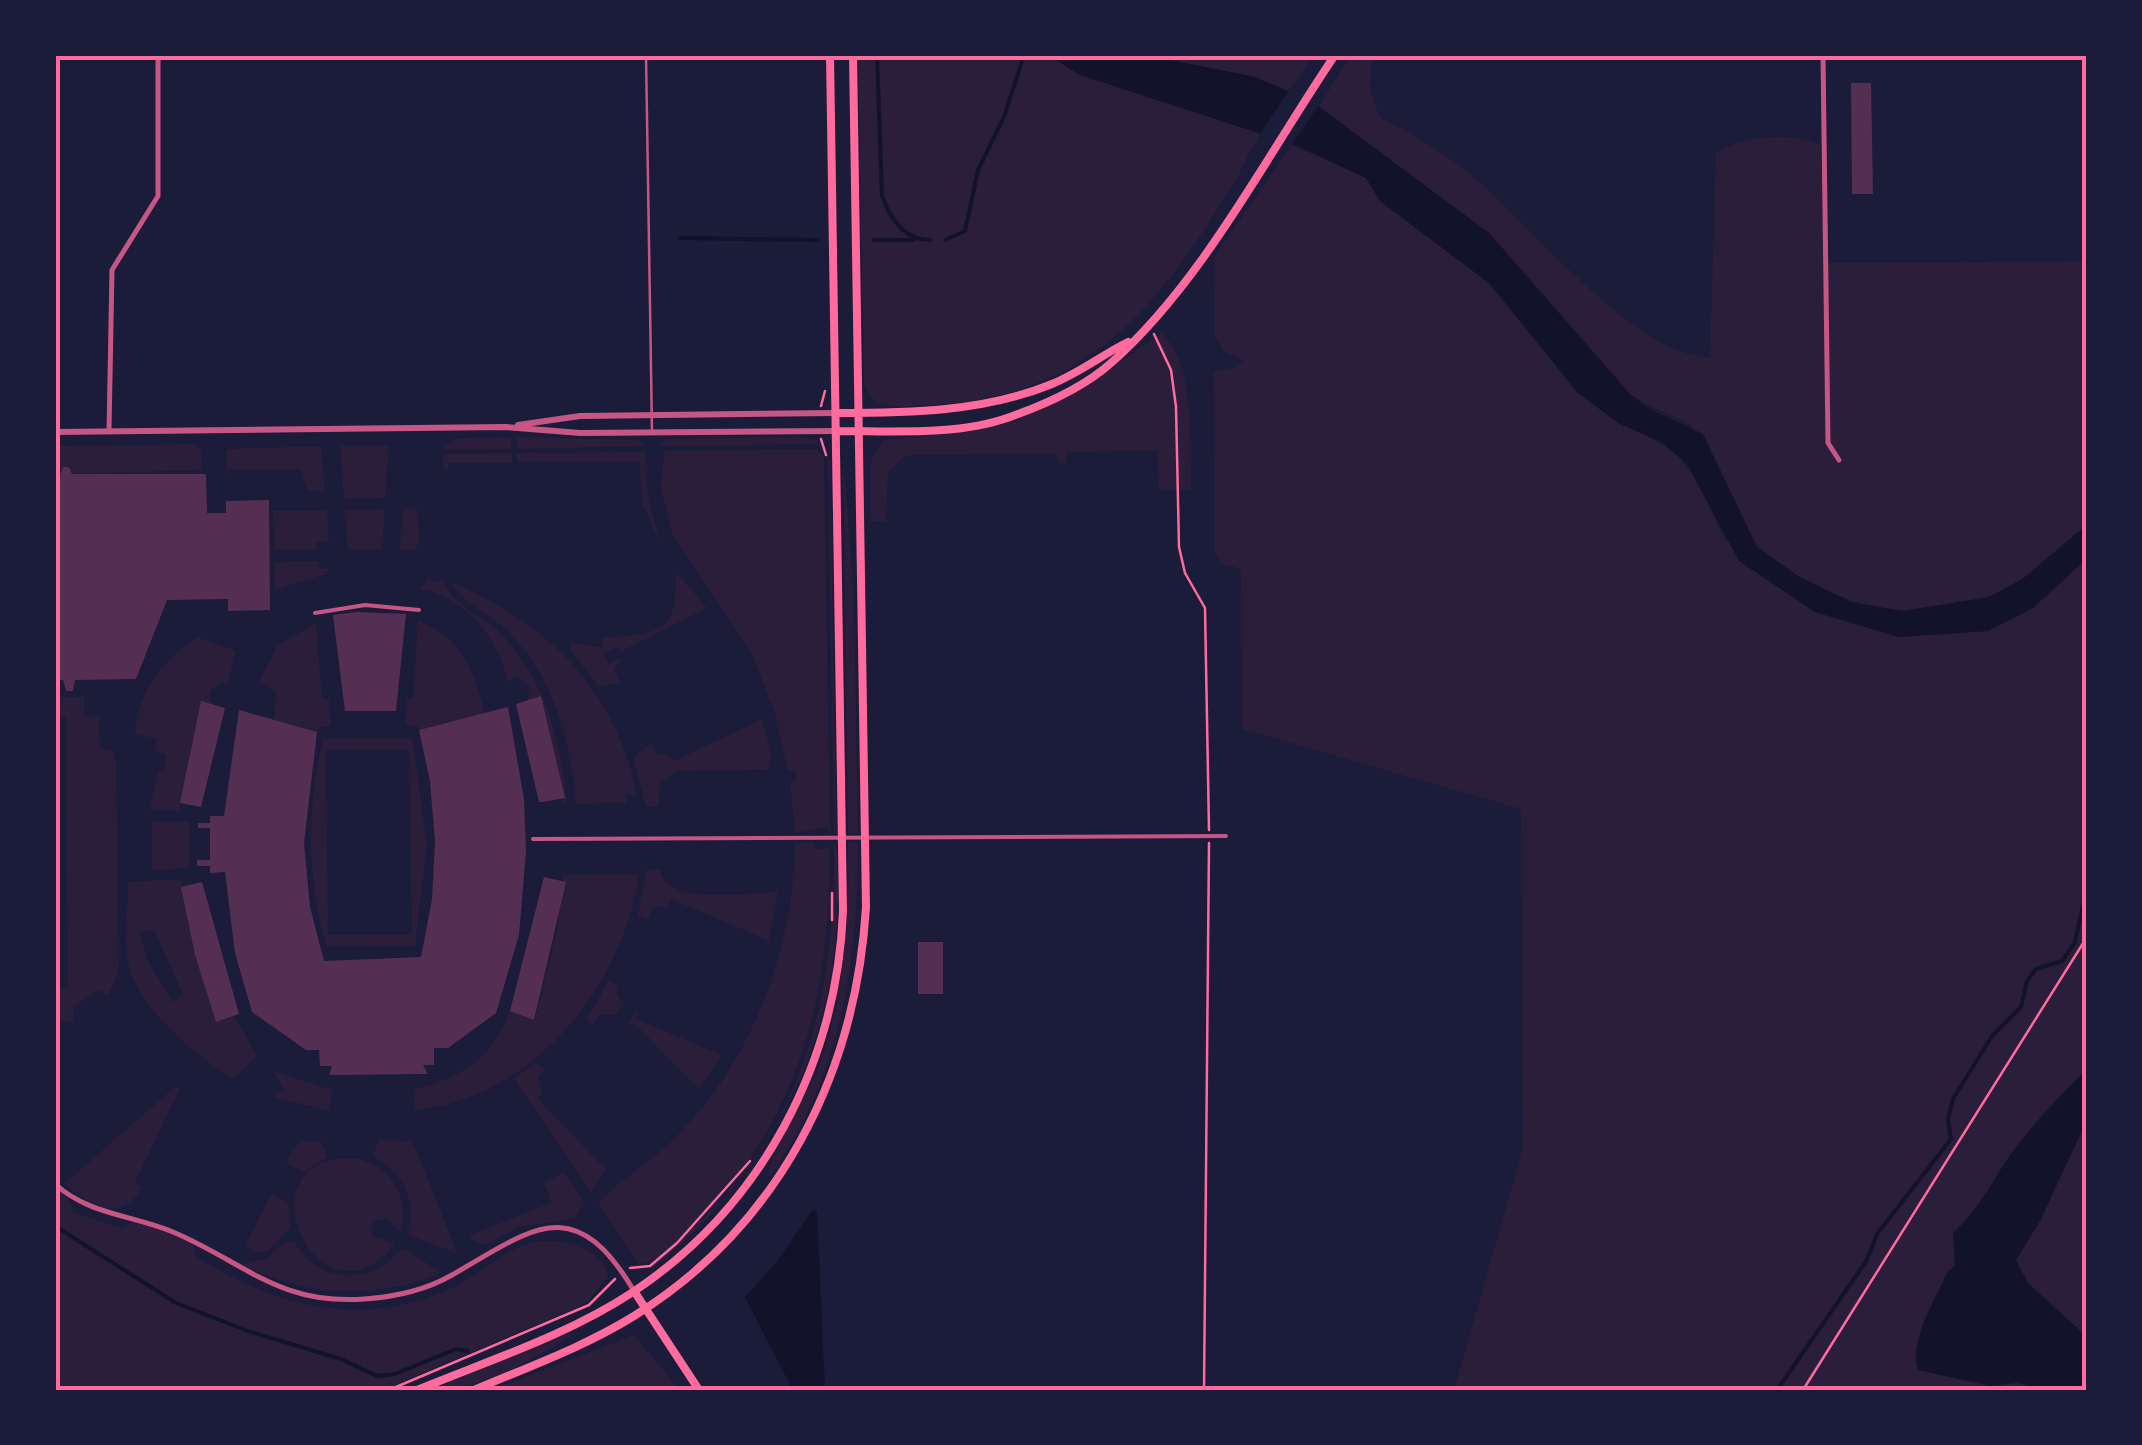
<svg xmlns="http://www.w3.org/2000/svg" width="2142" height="1445" font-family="Montserrat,sans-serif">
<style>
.green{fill:#2a1e3b;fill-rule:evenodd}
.water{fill:#12122b}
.pier{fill:#1b1b3a}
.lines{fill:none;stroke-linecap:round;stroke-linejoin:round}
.stream{stroke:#12122b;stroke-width:4}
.building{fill:#542f53}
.path{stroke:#ff6b9d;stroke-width:2.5}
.service{stroke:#c65784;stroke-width:2.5}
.pedestrian{stroke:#c65784;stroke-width:4}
.minor{stroke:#c65784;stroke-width:5}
.tertiary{stroke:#c65784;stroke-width:6}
.secondary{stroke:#ff6b9d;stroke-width:8}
.neatline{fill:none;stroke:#ff6b9d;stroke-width:4}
</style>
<rect width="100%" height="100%" fill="#1b1b3a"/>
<path class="green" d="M858 55H1048L1080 75 1261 133C1247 153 1246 164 1234 183 1156 310 1088 398 928 405 903 406 872 413 864 383Z
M1145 55H1313L1289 91 1255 77Z
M1351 55H1372L1370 89 1379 116C1413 135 1446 153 1476 179 1532 226 1636 358 1710 357L1716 153C1739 137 1794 130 1820 145L1828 263 2087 261V525C2054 549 2028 581 1989 597 1924 625 1850 609 1792 572 1781 565 1764 556 1756 545 1728 510 1724 457 1690 425 1681 417 1647 407 1630 394L1489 233 1319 106Z
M1292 145 1366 178 1380 201 1489 283 1578 393 1678 455 1698 482 1724 538 1815 612 1899 637 1988 631 2033 608 2087 558V1390H1454L1523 1147 1521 809 1242 729 1241 569 1221 563 1215 553 1214 371 1237 367 1243 360 1223 351 1215 337 1214 257Z
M1161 333C1196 361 1190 448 1191 490H1159L1157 451 1067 452 1066 463H1058L1057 453 915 455 904 457 888 473 886 521H871V461L883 440 956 433 1015 421 1091 383Z
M511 437V449H443L455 438Z
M517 437 638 440 645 446 517 449Z
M796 437 813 439 818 444 659 446 667 439Z
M195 444 201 449 202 470 73 474 69 467H63L60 475H55V446Z
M321 446 325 491H307L301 469 229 470 226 480 227 449Z
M340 446H389L385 498 344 499Z
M816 449 824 457 830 833 827 827 795 833 790 782 796 780 795 770H788L775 714 753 657 672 533 660 485 665 451Z
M646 452 648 497 661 546 643 505 639 461 517 462 516 453Z
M843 452 854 598 858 833H848Z
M512 453V463H449L448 472 442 464 445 454Z
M828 455 830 461 836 833H834Z
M417 508 420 542 415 549H400L403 509Z
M385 509 382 549H348L345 510Z
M327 510 329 542H316V550H274L273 511Z
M319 561 320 569H330L325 574 275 590 274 562Z
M676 572 707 608 622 651 619 647 604 654 608 664 623 657 614 669 620 683 598 686 570 649 571 643 602 647V637C661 636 678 631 676 572Z
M427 580 444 581C451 604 483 617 500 633 546 680 561 741 567 804H562L559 771 541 697 528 700 530 688 516 676 509 683C495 636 470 600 420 589Z
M451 582C545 621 618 691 636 794L626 795V803L576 804C570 738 553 674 504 628 488 613 461 602 451 582Z
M418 621C462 636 474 672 485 713L419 730 417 725H405L407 698H413Z
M316 623 322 699H329L331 726 318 727 317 732 274 720 276 692 259 681 278 645Z
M197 637 236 651 227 685 222 681 209 692 213 705 201 702 179 810H150L158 770 164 771 166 755 155 752 157 739 135 734C137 694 163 659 197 637Z
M55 697H84V716L99 717 100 748 113 751 116 761 119 971 108 996 99 990 73 1007 74 1021H55V989L68 988 66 717H55Z
M762 719 773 761H769V770L678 771 660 782 659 806 646 807 633 758 651 743 658 755H669L674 761Z
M412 738 427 844 415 946H326C307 880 306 806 323 739ZM326 750H409L412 934 328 935Z
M152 821 189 822V868L152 870Z
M795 843H815V849L827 848 830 843C830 992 804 1117 693 1225 680 1237 658 1265 639 1264L598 1203C620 1179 651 1163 674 1139 751 1063 794 951 795 843Z
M834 843C842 859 838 896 837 916 832 1060 758 1188 645 1274 672 1243 706 1219 732 1188 816 1089 835 967 834 843Z
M848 843H858C858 965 841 1078 768 1180 768 1151 809 1095 820 1063 845 990 850 919 848 843Z
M646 870H660C666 906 746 892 778 892L769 941 671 899 667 906 653 908 647 919 638 915Z
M639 874C623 986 534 1098 415 1110L414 1089C459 1080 494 1056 510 1011L535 1020 557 931 563 875Z
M180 879 195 955 216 1021 235 1017 257 1056 234 1079C199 1059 139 1008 129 967 123 941 128 909 128 882ZM154 930 183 994 173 1002 149 963 139 933Z
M609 981 619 986 617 994 624 1003 616 1015 601 1014 592 1024 586 1019Z
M637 1009 636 1019 722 1055 699 1089 634 1023 626 1026Z
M535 1063 546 1069 538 1076 542 1093 537 1098 606 1170 591 1192 514 1079Z
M273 1071 332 1090 330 1111 273 1097 284 1090Z
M176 1086 180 1089 135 1182 142 1188C122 1224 90 1205 64 1184Z
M379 1140 410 1141 416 1149 457 1253 408 1235C417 1201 404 1171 372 1156Z
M304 1141H321L327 1157 304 1172 286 1163 293 1148Z
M354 1158C391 1165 410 1196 401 1232L387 1219 375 1221 371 1228 373 1237 395 1243C322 1340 232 1156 354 1158Z
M564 1172 584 1203 575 1218 516 1228 486 1245 471 1240 470 1235 551 1203 544 1183Z
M55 1184 67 1194 74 1213 123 1228 134 1220 192 1241 197 1257C279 1309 367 1330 458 1285 483 1273 504 1249 531 1243 556 1237 604 1246 608 1277L587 1303 383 1390H55Z
M271 1194 289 1203 290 1228 268 1251 254 1253 246 1244Z
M294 1241C317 1284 374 1287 402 1247L442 1273C374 1300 307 1298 241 1264L267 1258 285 1242Z
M569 1333 571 1336C532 1361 479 1390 432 1390Z
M634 1335 680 1390H491Z"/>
<path class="water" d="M1048 55H1145L1255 77 1312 102 1489 233 1630 394 1651 410 1703 434 1757 547 1798 576 1851 602 1903 611 1989 597 2024 578 2087 525V558L2033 608 1988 631 1899 637 1815 612 1739 561 1687 464 1663 443 1618 423 1578 393 1489 283 1380 201 1366 178 1298 146 1080 75Z
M2087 1069V1120L2040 1221 2016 1260 2028 1283 2087 1337V1390H2045L2017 1383 1990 1386 1918 1370C1908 1342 1936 1298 1948 1271L1955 1266 1953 1233C1976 1212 1988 1189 2004 1164 2028 1128 2058 1098 2087 1069Z
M817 1210 825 1390H793L745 1297 776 1263 811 1212Z"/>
<path class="pier" d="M1291 87 1321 102 1289 149 1258 137Z"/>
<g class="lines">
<path class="stream" d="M877 55 882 196C890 218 904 240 930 240
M680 238 817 240
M874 240H914
M945 240 965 231 978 170 1004 117 1024 55
M55 1226 176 1303 248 1331 341 1359 377 1376 395 1374 456 1349 467 1351
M1777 1390 1867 1260 1877 1234 1951 1139 1948 1119 1953 1099 1992 1036 2021 1007 2027 981 2036 969 2062 961 2075 942 2087 887"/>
</g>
<path class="building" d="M1851 83H1871L1873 194H1852Z
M63 467H69L72 474H206L207 513H226V501L269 500 270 610 228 611V599L167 600 136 679 75 680 73 691H66L63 680H55V475H60Z
M357 612 406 614 396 711H345L333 615Z
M541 696 565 798 543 802H539L516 704Z
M201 701 225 708 201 807 180 803Z
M508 707 524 799 526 851 519 935 496 1013 448 1048H434V1065H423L428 1074 329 1075 332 1066H320L319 1050H306L252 1012 235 953 225 872 210 873V866H197V860H210V828H198V823H210V816H224L239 710 317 732 304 843 310 907 324 961 421 957 432 899 435 842 430 781 419 730Z
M544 877 566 882 534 1020 510 1011Z
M202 882 239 1014 216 1022 195 955 181 887Z
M918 942H943V994H918Z"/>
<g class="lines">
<path class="path" d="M1154 334 1171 370 1176 407 1179 547 1185 573 1205 608 1209 830
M821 406 825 391
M821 439 826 455
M832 920V893
M630 1268 650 1266 677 1243 750 1161
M84 1390 85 1387
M389 1390 589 1305 615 1279
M1204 1390 1209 843
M1803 1390 2087 937"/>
<path class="service" d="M646 55 652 432"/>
<path class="pedestrian" d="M315 613 365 605 419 610
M533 839 1226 836"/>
<path class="minor" d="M1823 55 1828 443 1839 460
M109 431 112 270 158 196V55
M55 1184C89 1215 133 1215 173 1232 244 1262 278 1305 364 1299 394 1297 426 1290 452 1275 530 1231 573 1188 634 1291"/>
<path class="tertiary" d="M518 425 580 416 836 413
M55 432 506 427 580 433 836 431"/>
<path class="secondary" d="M836 413C908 413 984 412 1052 384 1079 373 1102 355 1128 342
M836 431C892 431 957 436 1010 417 1044 405 1084 387 1111 363 1202 283 1267 155 1335 55
M634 1291 699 1390
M417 1390C490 1360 568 1335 633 1292 761 1207 837 1064 843 911L830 55
M474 1390C528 1367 584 1347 634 1316 779 1226 856 1074 866 907L853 55"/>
</g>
<rect width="2142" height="1445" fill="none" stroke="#1b1b3a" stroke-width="115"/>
<rect x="58" y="58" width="2026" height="1330" class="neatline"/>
</svg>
